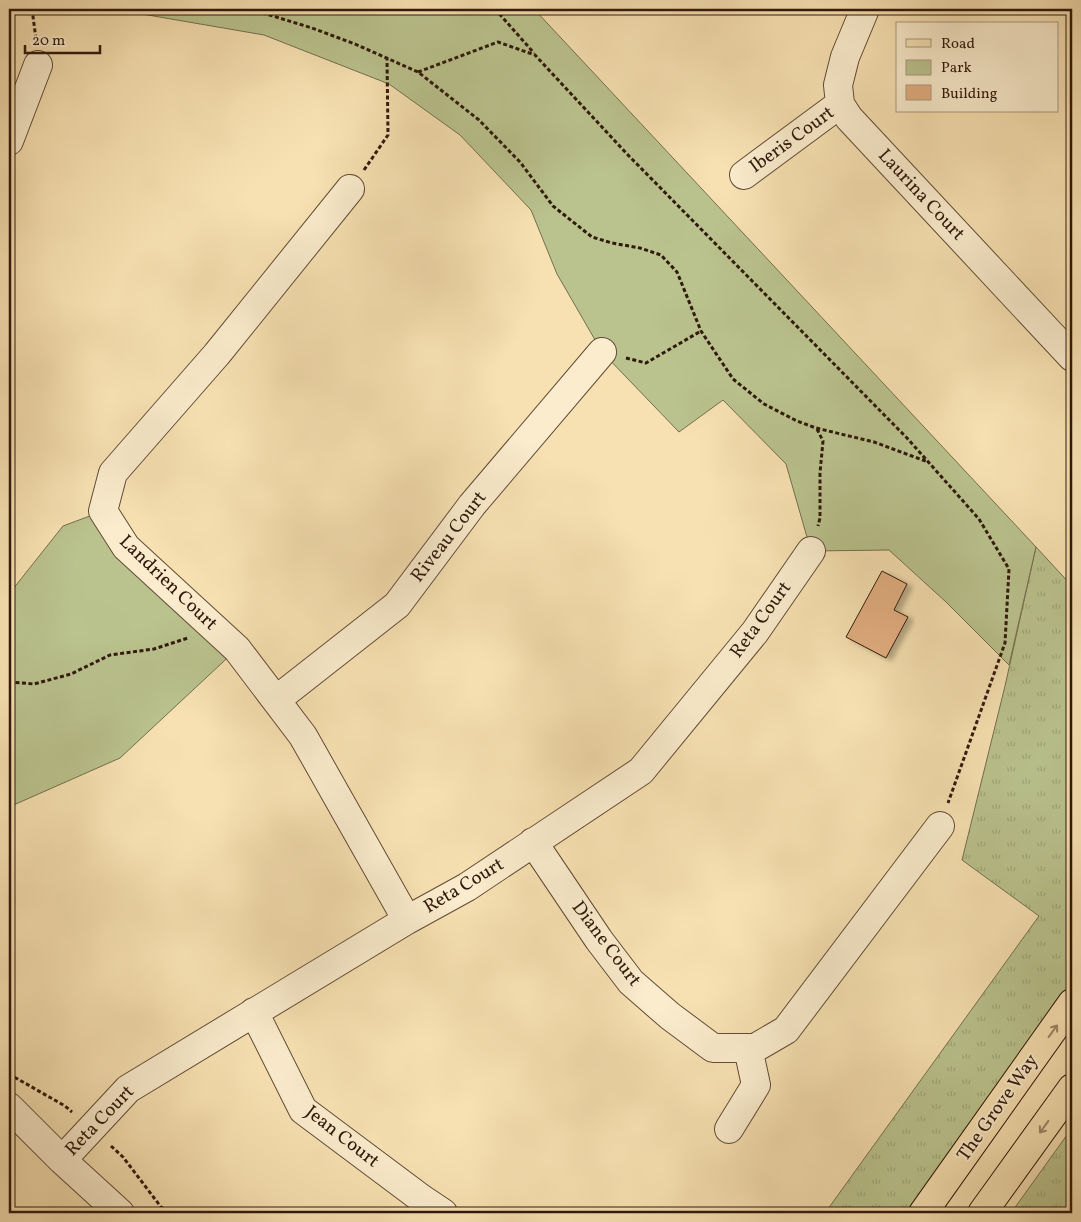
<svg xmlns="http://www.w3.org/2000/svg" width="1081" height="1222" font-family="Vollkorn,serif">
<style>
.grass{fill:url(#grass-tufts);stroke:#756e4e}
.green{fill:#bac38e;stroke:#756e4e}
.building{fill:#e2ae81;stroke:#30190d;filter:url(#shadow)}
.lines{fill:none;stroke-linecap:round;stroke-linejoin:round}
.minor-casing{stroke:#624b36;stroke-width:30}
.major-casing{stroke:#30190d;stroke-width:30}
.path{stroke:#30190d;stroke-width:3;stroke-dasharray:4 2.5;stroke-linecap:butt}
.minor{stroke:#faeccd;stroke-width:28}
.major{stroke:#f7e1b2;stroke-width:28}
.oneway{stroke:#9d8768}
.labels{text-anchor:middle;dominant-baseline:central;stroke-width:4;stroke-linejoin:round;paint-order:stroke}
.street-label{font-size:19px;fill:#30190d;stroke:#faeccd}
</style>
<defs>
<pattern id="grass-tufts" width="24" height="20" patternUnits="userSpaceOnUse" patternTransform="scale(1.25)"><rect width="24" height="20" fill="#bac38e"/><path d="M3 7l-1-3M5 7V3M7 7l1-3M15 17l-1-3M17 17v-4M19 17l1-3" fill="none" stroke="#a0a779"/></pattern>
<filter id="shadow"><feDropShadow dx="5.5" dy="3" stdDeviation="2.5" flood-color="#0004"/></filter>
</defs>
<rect width="100%" height="100%" fill="#f7e1b2"/>
<filter id="stains"><feTurbulence type="fractalNoise" baseFrequency=".004" numOctaves="4"/><feColorMatrix values="0 0 0 0 .2 0 0 0 0 .09 0 0 0 0 .02 0 0 0 .5 -.17"/></filter>
<radialGradient id="worn" r=".72"><stop offset=".6" stop-color="#630" stop-opacity="0"/><stop offset="1" stop-color="#630" stop-opacity=".3"/></radialGradient>
<path class="grass" d="M1036 547 1072 586V1007L923 1213H825L1039 916 962 860 1005 686Z
M1072 1128V1213H1011Z"/>
<path class="green" d="M113 9H534L1036 547 1009 665 946 602 889 550 811 551 786 464 723 400 679 432 602 352 557 274 531 210 460 135 389 84 264 35Z
M103 511 237 649 120 758 9 807V594L63 526Z"/>
<path class="building" d="M882 571 907 584 894 610 908 617 886 658 846 637Z"/>
<g class="lines">
<g class="minor-casing">
<path id="minor" d="M865 9 845 57 838 85 840 104 849 118 1072 357
M9 141 38 65
M744 175 840 104
M350 189 217 354 113 473 103 511 126 547 237 649 303 736 407 920
M276 700 397 605 472 505 602 352
M533 842 599 940 631 982 670 1016 713 1048H755L786 1030 940 826
M254 1012 303 1110 422 1199 443 1213
M9 1107 62 1160 120 1213
M729 1129 756 1085 748 1048
M62 1160 128 1089 407 920 467 887 641 771 755 632 811 551"/>
</g>
<g class="major-casing">
<path id="major" d="M923 1213 1072 1003
M982 1213 1072 1088"/>
</g>
<path class="path" d="M32 9 36 39
M250 9 312 28 355 44 418 72 479 120 520 162 553 206 592 237 612 243 640 248 661 255 677 272 701 331 733 379 764 404 797 421 816 428 874 442 928 462
M495 9 534 53
M418 72 498 42 535 55 627 154 907 438 979 519 1009 569 1005 643 948 803
M364 170 388 135 387 58
M626 358 646 363 701 331
M817 429 823 441 820 473V518L818 526
M9 682 34 684 71 674 110 655 154 649 188 638
M9 1074 65 1106 72 1112
M111 1146 123 1157 161 1207 170 1213"/>
<use href="#minor" class="minor"/>
<use href="#major" class="major"/>
</g>
<defs><path id="oneway-shaft" d="M-6 0H5M1.5-3L5.5 0L1.5 3" fill="none" stroke-width="1.6" stroke-linecap="round" stroke-linejoin="round" transform="scale(1.25)"/></defs>
<g class="oneway">
<use href="#oneway-shaft" transform="translate(1053 1031) rotate(-54)"/>
<use href="#oneway-shaft" transform="translate(1044 1127) rotate(126)"/>
</g>
<g class="labels">
<g class="street-label">
<text transform="translate(792 140) rotate(-36)">Iberis Court</text>
<text transform="translate(921 195) rotate(47)">Laurina Court</text>
<text transform="translate(449 537) rotate(-52)">Riveau Court</text>
<text transform="translate(168 583) rotate(44)">Landrien Court</text>
<text transform="translate(761 620) rotate(-54)">Reta Court</text>
<text transform="translate(464 886) rotate(-31)">Reta Court</text>
<text transform="translate(606 944) rotate(53)">Diane Court</text>
<text transform="translate(998 1108) rotate(-55)">The Grove Way</text>
<text transform="translate(100 1121) rotate(-46)">Reta Court</text>
<text transform="translate(342 1137) rotate(38)">Jean Court</text>
</g>
</g>
<rect width="1081" height="1222" fill="none" stroke="#f7e1b2" stroke-width="30"/>
<rect x="10" y="10" width="1061" height="1202" fill="none" stroke="#30190d" stroke-width="2.5"/>
<rect x="15" y="15" width="1051" height="1192" fill="none" stroke="#30190d"/>
<rect x="896" y="22" width="162" height="90" fill="#faeccd" stroke="#a99880"/>
<rect x="906" y="39" width="25" height="8" fill="#f7e1b2" stroke="#a99880"/>
<text x="941" y="48" font-size="15" fill="#30190d">Road</text>
<rect x="906" y="60" width="25" height="15" fill="#bac38e" stroke="#a99880"/>
<text x="941" y="72" font-size="15" fill="#30190d">Park</text>
<rect x="906" y="85" width="25" height="15" fill="#e2ae81" stroke="#a99880"/>
<text x="941" y="98" font-size="15" fill="#30190d">Building</text>
<path d="M25 45v8h75v-8" fill="none" stroke="#30190d" stroke-width="2.5"/>
<text x="32" y="45" font-size="15" fill="#30190d" stroke="#faeccd" stroke-width="4" paint-order="stroke">20 m</text>
<rect width="100%" height="100%" filter="url(#stains)"/>
<rect width="100%" height="100%" fill="url(#worn)"/>
</svg>
